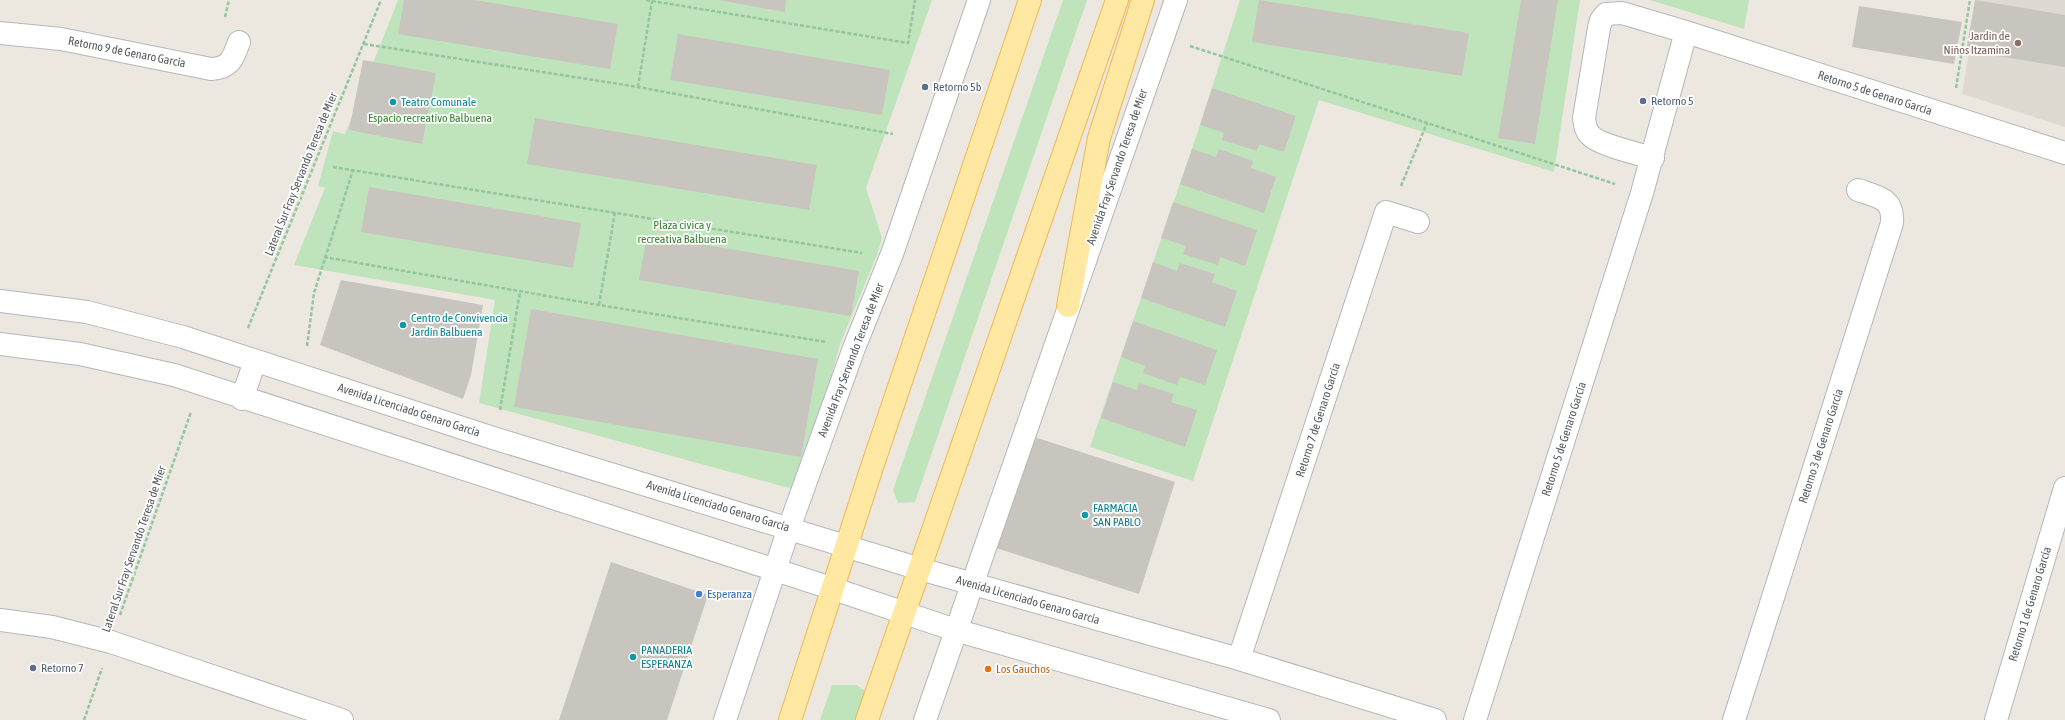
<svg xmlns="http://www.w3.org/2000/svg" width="2065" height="720" font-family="'Asap Condensed',sans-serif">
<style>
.education{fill:#dedad1}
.green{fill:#bfe4bb}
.building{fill:#c8c5bf}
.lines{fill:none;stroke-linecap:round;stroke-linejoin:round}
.minor-casing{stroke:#b3b7bb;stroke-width:24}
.major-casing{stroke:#f0b754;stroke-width:24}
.path{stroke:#95c59e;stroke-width:2.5;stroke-dasharray:4 2;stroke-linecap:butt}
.minor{stroke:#fff;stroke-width:22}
.major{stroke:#ffe8a2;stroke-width:22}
.education-dot{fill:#8d6e63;stroke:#fff;stroke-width:1.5}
.service-dot{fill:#5c6f8a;stroke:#fff;stroke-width:1.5}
.culture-dot{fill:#0f9aa8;stroke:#fff;stroke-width:1.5}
.shop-dot{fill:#3f7fe0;stroke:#fff;stroke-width:1.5}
.food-dot{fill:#e8710a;stroke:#fff;stroke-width:1.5}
.labels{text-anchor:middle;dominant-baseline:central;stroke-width:3.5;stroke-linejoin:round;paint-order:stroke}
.education-label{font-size:12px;fill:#785e54;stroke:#fff;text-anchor:end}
.street-label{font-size:12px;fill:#585d61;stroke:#fff}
.service-label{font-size:12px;fill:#4e5e75;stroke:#fff;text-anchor:start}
.culture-label{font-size:12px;fill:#0d838f;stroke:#fff;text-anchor:start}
.park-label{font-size:12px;fill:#378434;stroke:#fff}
.shop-label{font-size:12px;fill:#366cbe;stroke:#fff;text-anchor:start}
.food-label{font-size:12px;fill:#c56008;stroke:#fff;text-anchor:start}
</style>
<rect width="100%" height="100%" fill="#ece8e0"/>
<path class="education" d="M1978 0H2065V127L1962 94Z"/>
<path class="green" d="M398 0H932L866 188 882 238 877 255 840 344 800 491 479 403 495 300 294 265 325 188 318 186 333 131 345 134Z
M1063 0H1087L915 502 898 503 893 490Z
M1240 0H1580L1554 172 1319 100 1193 481 1090 447 1200 125Z
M1650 0H1749L1744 29Z
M832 685H857L870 695 861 720H820Z"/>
<path class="building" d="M404 0H475L618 24 610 69 398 34Z
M718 0H786L785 12Z
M1259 0 1469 33 1462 76 1252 42Z
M1521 0H1558L1535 144 1498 138Z
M1975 0 2065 15V67L1966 51Z
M1859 6 1962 22 1954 64 1852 47Z
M678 34 890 70 882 115 670 80Z
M363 60 436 73 422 144 349 130Z
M1212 88 1296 116 1284 152 1259 144 1257 151 1222 140 1224 133 1200 125Z
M535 118 817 165 809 210 527 164Z
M1192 149 1216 157 1219 149 1253 161 1251 168 1276 177 1264 213 1180 184Z
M369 187 581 223 573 268 361 232Z
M1173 202 1257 230 1245 266 1220 257 1218 265 1183 254 1186 246 1161 238Z
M647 235 859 271 851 316 639 280Z
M1153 262 1177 271 1180 263 1215 274 1212 282 1237 291 1225 327 1141 298Z
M341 280 483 305 471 375 463 399 320 345Z
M531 309 818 359 801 457 514 407Z
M1133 321 1217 350 1205 385 1180 377 1177 385 1143 373 1145 366 1121 357Z
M1113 382 1137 390 1139 383 1174 394 1171 402 1197 410 1185 447 1101 418Z
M1031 436 1175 482 1139 594 996 548Z
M611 562 708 595 667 720H559Z"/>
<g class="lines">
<g class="minor-casing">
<path id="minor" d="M0 33 61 39 211 69C230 68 233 59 239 42
M1653 158C1639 154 1599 145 1590 135 1585 130 1585 124 1584 118L1599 28 1601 20 1606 14 1622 13 1686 32 2065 153
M0 301 87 312 183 337 493 438 920 569 1239 659 1435 720
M0 344 80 354 174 375 834 589 955 630 1269 720
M242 399 255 361
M0 620 52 627 111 642 342 720
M1239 659 1386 212 1418 222
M725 720 789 528 854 348 892 254 979 0
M925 720 1176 0
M1475 720 1642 193 1686 32
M1734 720 1892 223C1894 198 1878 197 1858 190
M1996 720 2065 488"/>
</g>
<g class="major-casing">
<path id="major" d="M1068 306 1099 138 1143 0
M790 720 873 464 1030 0
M867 720 1117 0"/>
</g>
<path class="path" d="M646 0 908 43 915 0
M225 17 229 0
M364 44 638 87 893 134
M1190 46 1615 184
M638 87 652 1
M1956 88 1970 0
M333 167 862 253
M1401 186 1427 123
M324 257 599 305 826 342
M599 305 615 212
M248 328 381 0
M307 346 314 293 353 170
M500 410 520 292
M120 615 191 412
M84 720 102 668"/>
<use href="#minor" class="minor"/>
<use href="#major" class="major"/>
</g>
<circle class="education-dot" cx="2018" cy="43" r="4"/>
<g class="service-dot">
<circle cx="925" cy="87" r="4"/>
<circle cx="1643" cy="101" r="4"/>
<circle cx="33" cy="668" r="4"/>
</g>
<g class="culture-dot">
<circle cx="393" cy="102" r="4"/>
<circle cx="403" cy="325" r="4"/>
<circle cx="1085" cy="515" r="4"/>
<circle cx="633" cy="657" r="4"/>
</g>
<circle class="shop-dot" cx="699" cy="594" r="4"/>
<circle class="food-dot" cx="988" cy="669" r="4"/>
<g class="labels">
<g class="education-label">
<text x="2010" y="36">Jardin de<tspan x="2010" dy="14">Niños Itzamina</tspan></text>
</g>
<g class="street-label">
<text transform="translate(127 52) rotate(11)">Retorno 9 de Genaro García</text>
<text transform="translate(1875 93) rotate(18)">Retorno 5 de Genaro García</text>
<text transform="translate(1117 167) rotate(-71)">Avenida Fray Servando Teresa de Mier</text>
<text transform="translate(301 174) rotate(-68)">Lateral Sur Fray Servando Teresa de Mier</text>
<text transform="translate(851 360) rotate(-69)">Avenida Fray Servando Teresa de Mier</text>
<text transform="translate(409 410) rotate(18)">Avenida Licenciado Genaro García</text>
<text transform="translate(1318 420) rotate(-72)">Retorno 7 de Genaro García</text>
<text transform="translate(1564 439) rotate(-72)">Retorno 5 de Genaro García</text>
<text transform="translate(1821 446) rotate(-72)">Retorno 3 de Genaro García</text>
<text transform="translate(718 506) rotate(17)">Avenida Licenciado Genaro García</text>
<text transform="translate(134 549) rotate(-71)">Lateral Sur Fray Servando Teresa de Mier</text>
<text transform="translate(1028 600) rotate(16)">Avenida Licenciado Genaro García</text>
<text transform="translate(2030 604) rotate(-73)">Retorno 1 de Genaro García</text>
</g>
<g class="service-label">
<text x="933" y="87">Retorno 5b</text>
<text x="1651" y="101">Retorno 5</text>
<text x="41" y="668">Retorno 7</text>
</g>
<g class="culture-label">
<text x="401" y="102">Teatro Comunale</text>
<text x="411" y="318">Centro de Convivencia<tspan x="411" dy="14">Jardín Balbuena</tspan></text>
<text x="1093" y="508">FARMACIA<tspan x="1093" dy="14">SAN PABLO</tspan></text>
<text x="641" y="650">PANADERIA<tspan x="641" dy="14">ESPERANZA</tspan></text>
</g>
<g class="park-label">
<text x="430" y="118">Espacio recreativo Balbuena</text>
<text x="682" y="225">Plaza civica y<tspan x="682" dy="14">recreativa Balbuena</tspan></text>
</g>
<g class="shop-label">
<text x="707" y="594">Esperanza</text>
</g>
<g class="food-label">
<text x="996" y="669">Los Gauchos</text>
</g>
</g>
</svg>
